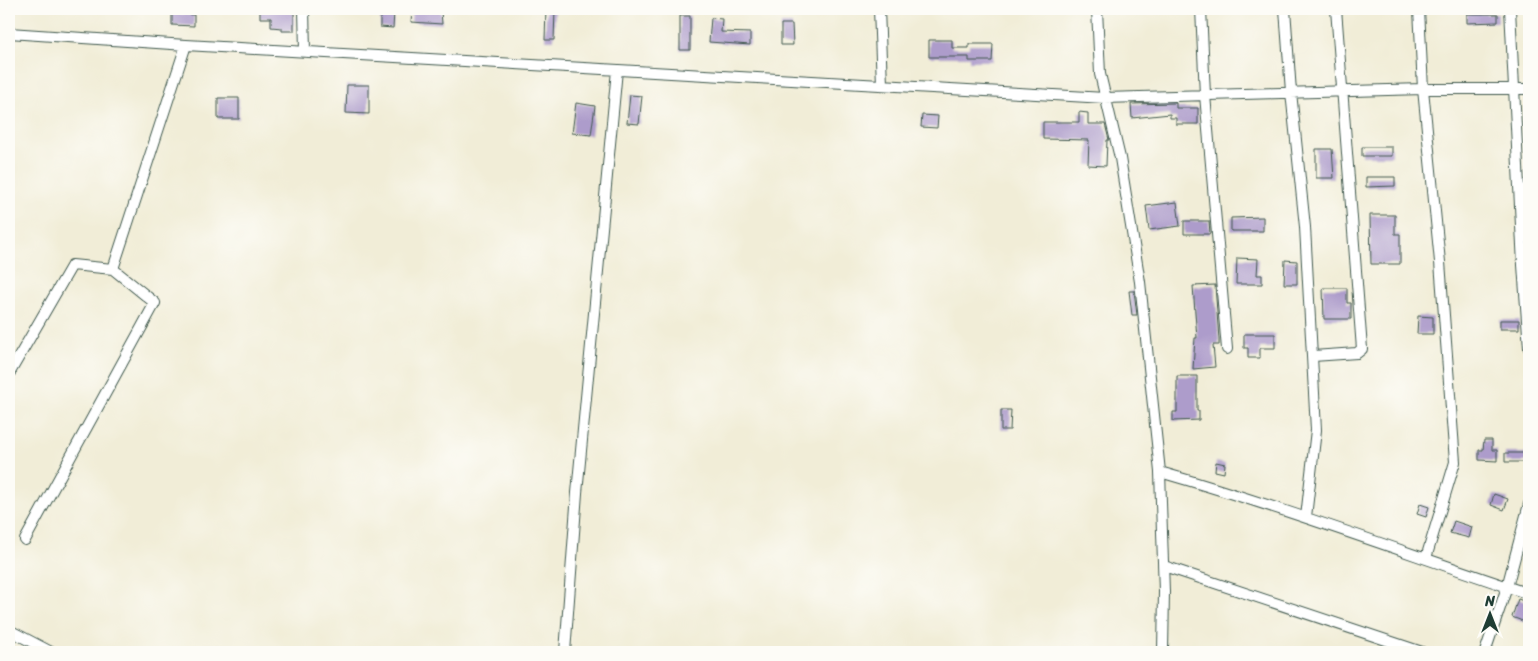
<svg xmlns="http://www.w3.org/2000/svg" width="1538" height="661" font-family="Sriracha,sans-serif">
<style>
.building{fill:#ad9ccb}
.lines{fill:none;stroke-linecap:round;stroke-linejoin:round}
.minor-casing{stroke:#3e574c;stroke-width:12}
.minor{stroke:#fff;stroke-width:10}
</style>
<rect width="100%" height="100%" fill="#fdfcf7"/>
<filter id="ink" filterUnits="userSpaceOnUse"><feTurbulence type="fractalNoise" baseFrequency=".02" numOctaves="2"/><feDisplacementMap in="SourceGraphic" scale="10" xChannelSelector="R" yChannelSelector="G"/><feConvolveMatrix kernelMatrix="1 2 1 2 8 2 1 2 1" color-interpolation-filters="sRGB"/></filter>
<filter id="wash" filterUnits="userSpaceOnUse"><feTurbulence type="fractalNoise" baseFrequency=".0096" numOctaves="4" result="noise"/><feDisplacementMap in="SourceGraphic" scale="20" xChannelSelector="R" yChannelSelector="G"/><feGaussianBlur stdDeviation="1.12" result="paint"/><feColorMatrix in="noise" values="0 0 0 0 0 0 0 0 0 0 0 0 0 0 0 0 0 1.4 0 .05"/><feComposite in="paint" operator="in"/></filter>
<g filter="url(#wash)">
<rect width="100%" height="100%" fill="#f1edd7"/>
<g id="blocks">
<path class="building" d="M260 9H294V31H282V28L271 27V18H260Z
M412 9 441 11 442 24 411 22Z
M546 9H555L554 40H545Z
M380 11 394 12 393 28 380 27Z
M172 13 194 15V26L172 25Z
M1467 14H1498V22L1467 23Z
M680 16H690V50H680Z
M711 18 722 19 721 32 750 33V45L709 42Z
M781 24H792L793 45H781Z
M929 40H952V48H969V44H993L992 61H969V57H929Z
M347 85H369V114L346 113Z
M630 95 642 96 639 124 627 123Z
M218 98H239V119H218Z
M576 103 595 106 591 135 572 133Z
M1176 103V108H1198V124H1176V118H1170V114L1132 118 1131 104Z
M1079 112 1088 113V124H1105L1109 140H1107L1106 166 1088 165 1089 140 1043 139V122H1079Z
M922 115 938 116 937 128 921 127Z
M1362 147H1392V156H1362Z
M1316 149H1332L1334 178H1316Z
M1366 177H1395V186L1366 187Z
M1177 202 1180 226 1149 230 1146 206Z
M1370 215H1395V234H1400V264H1371Z
M1263 217V231H1231V218Z
M1184 221H1209L1210 234H1184Z
M1237 258 1258 259 1257 275H1262V284H1236Z
M1285 260 1297 261V284H1284Z
M1215 285 1219 340V345H1213L1215 367 1193 369 1195 338H1197L1193 286Z
M1323 288H1347V303H1351V319H1324Z
M1129 291H1134L1137 315H1132Z
M1418 316 1433 317V334H1417Z
M1500 320H1519V329H1500Z
M1244 334H1275V348H1260V358H1248V348H1244Z
M1177 376H1197V411H1199V420L1173 421V412H1177Z
M1001 410H1011L1010 430H1001Z
M1484 440H1492V450H1497V461L1479 460V450H1483Z
M1505 453H1529V462H1505Z
M1216 462 1225 464 1224 473 1215 471Z
M1494 494 1508 499 1504 510 1491 505Z
M1420 504 1429 507 1426 517 1417 514Z
M1454 521 1472 527 1469 538 1450 533Z
M1518 599 1529 603V609L1525 622 1512 617Z"/>
</g>
</g>
<g filter="url(#ink)">
<use href="#blocks" fill-opacity="0" stroke="#3e574c" stroke-width="1"/>
<g class="lines">
<g class="minor-casing">
<path id="minor" d="M304 9 305 51
M879 9 882 84
M1097 9 1100 74 1120 158 1140 282 1160 472 1164 592 1163 652
M1201 9 1205 95 1227 349
M1285 9 1291 92 1305 227 1316 430 1306 517
M1419 9 1423 89 1440 262 1455 462 1426 558
M1510 9 1523 265 1529 348
M9 33 186 45 1105 98 1423 89H1529
M1313 356 1357 353 1362 349 1336 9
M9 374 72 265 113 269
M1160 472C1285 508 1406 553 1529 594
M25 540 155 303 113 269 186 45
M1164 566 1422 652
M9 630 51 652
M565 652 577 493 617 70
M1485 652 1507 587 1529 504"/>
</g>
<use href="#minor" class="minor"/>
</g>
</g>
<rect width="1538" height="661" fill="none" stroke="#fdfcf7" stroke-width="30"/>
<g transform="translate(1490 614)" stroke="#fdfcf7" stroke-width="4" paint-order="stroke">
<path d="M0-4L9 19L0 12L-9 19Z" fill="#1f3d34"/>
<text y="-8" font-size="14" font-weight="bold" text-anchor="middle" fill="#1f3d34">N</text>
</g>
</svg>
